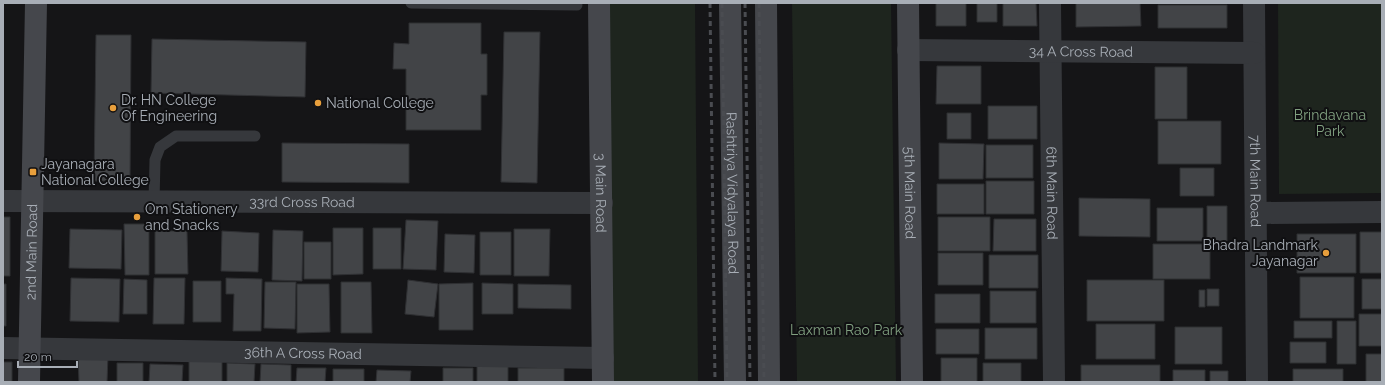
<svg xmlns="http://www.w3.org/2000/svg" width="1385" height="385" font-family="Raleway,sans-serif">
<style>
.green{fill:#1e251e}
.building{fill:#424447;stroke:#2f3033}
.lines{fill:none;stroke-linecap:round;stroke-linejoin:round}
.lane{stroke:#36383c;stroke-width:11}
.street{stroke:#36383c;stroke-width:22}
.secondary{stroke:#45474c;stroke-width:22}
.rail{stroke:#4a4c51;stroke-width:3;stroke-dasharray:5 4;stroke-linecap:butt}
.poi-dot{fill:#e89f3c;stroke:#101012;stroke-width:1.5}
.labels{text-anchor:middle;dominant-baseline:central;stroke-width:4;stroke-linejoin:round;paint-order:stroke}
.street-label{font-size:14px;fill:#a8aeb6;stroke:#101012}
.poi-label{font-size:14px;fill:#a8aeb6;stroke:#101012;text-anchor:start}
.park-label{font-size:14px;fill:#81a080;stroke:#101012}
</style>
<rect width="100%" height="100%" fill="#151517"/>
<path class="green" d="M609 3H695L698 382H612Z
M792 3H891L896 382H797Z
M1278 3H1382V193L1279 194Z"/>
<path class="building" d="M936 3H966V26H936Z
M977 3H997V22H977Z
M1003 3H1036L1037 26H1003Z
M1076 3H1140L1141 26 1076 27Z
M1158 5H1227V28H1158Z
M409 23H481V54H487V95H481V130H406V69H393L394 43 409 44Z
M504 32H540L537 183 501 182Z
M96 35H131L130 181H94Z
M152 39 306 42 305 97 151 93Z
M937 66H981V104H936Z
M1155 67H1187V119H1155Z
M988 106H1037V139H988Z
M947 113H971V139H947Z
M1158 121H1221V164H1158Z
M282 143 409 144V183L282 182Z
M939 143 984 144 983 179H939Z
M986 145H1033V178H986Z
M1180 168H1214V196H1180Z
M986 181H1034V214H986Z
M937 184H984V214H937Z
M1079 198 1150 199V237L1079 236Z
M1207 206H1227V241H1207Z
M1157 208H1203V241H1157Z
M3 217H10V276H3Z
M938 217H990V251H938Z
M994 219H1036V251H993Z
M406 220 438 221 436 270 403 269Z
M124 224H149V275H125Z
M333 228H363V274L333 275Z
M373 228H401V269H373Z
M70 229 122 230 121 269 69 268Z
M514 229H550L549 276H514Z
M273 230 303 231 302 281 272 280Z
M155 231H187L188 274H155Z
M222 231 259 233 258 272 221 271Z
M480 232H511V275H480Z
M1360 232H1382V273H1360Z
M445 234 475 235 474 273 444 272Z
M1297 234H1356V273H1297Z
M304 242H331V279H304Z
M1153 244H1210V279H1153Z
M938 253H983V285H938Z
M989 255H1038V288H989Z
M1300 277H1354V318H1300Z
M71 278 120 279 119 322 70 321Z
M154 278H185L184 324H153Z
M226 278 262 279 261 331H233L234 294H226Z
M124 279 147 280V314H123Z
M1362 279H1382V309H1362Z
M408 280 438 284 434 317 405 314Z
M1087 280H1164V321H1087Z
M193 281H221V322H193Z
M265 282H296L295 329 264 328Z
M341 282H371L372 333H341Z
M473 283V330H439V284Z
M482 283 513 284V314H482Z
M3 284H6V326H3Z
M297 284H329L330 332 297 333Z
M518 284 571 285V309L518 308Z
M1207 289H1219V306H1207Z
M1199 290H1205V307H1199Z
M990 291H1036V323H990Z
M935 294H980V323H935Z
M1359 314H1382V346H1359Z
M1294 321H1332V338H1294Z
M1337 321H1356V364H1337Z
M1096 324H1155V359H1096Z
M1175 327H1222V364H1175Z
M985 328H1037V359H985Z
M936 329H979V354H936Z
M1290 342H1326V363H1290Z
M78 354 108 355 107 382H79Z
M1366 354H1382V382H1366Z
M189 358H222V382H189Z
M941 358H977V382H941Z
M3 362H12V382H3Z
M117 363H143V382H117Z
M227 363 255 364 254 382H227Z
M983 363H1021V382H983Z
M150 364 183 365 182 382H149Z
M261 364 291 365V382H260Z
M1081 365H1160V382H1081Z
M477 366H508V382H477Z
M297 368H326L325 382H296Z
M443 368H473V382H443Z
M518 368H564V382H518Z
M333 369H364V382H333Z
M1293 369H1343V382H1293Z
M377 370 411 371 410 382H376Z
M1173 370H1205V382H1173Z
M1210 371H1228V382H1210Z"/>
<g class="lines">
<path class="lane" d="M411 3 577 5
M154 202 155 160 160 147 176 136H255"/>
<g class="street">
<path id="s1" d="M1050 3 1054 382"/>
<path id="s2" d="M1254 3 1257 382"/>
<path id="s3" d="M908 50 1254 53"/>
<path id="s4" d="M3 201 602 203"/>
<path d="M1256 213 1382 212"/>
<path id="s5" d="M3 348 603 358"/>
</g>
<g class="secondary">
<path id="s6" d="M599 3 603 382"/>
<path id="s7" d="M730 3 735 382"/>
<path d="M766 3 769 382"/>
<path id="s8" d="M908 3 912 382"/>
<path id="s9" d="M29 382 36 3"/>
</g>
<path class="rail" d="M710 3 715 382
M722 3 727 382
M745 3 750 382
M759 3 764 382"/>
</g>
<g class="poi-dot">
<circle cx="318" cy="103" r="4"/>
<circle cx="113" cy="108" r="4"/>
<rect x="29" y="168" width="8" height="8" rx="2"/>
<circle cx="137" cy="217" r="4"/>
<circle cx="1326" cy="253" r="4"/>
</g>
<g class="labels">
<g class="street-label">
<text stroke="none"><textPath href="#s3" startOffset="173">34 A Cross Road</textPath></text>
<text stroke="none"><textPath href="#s2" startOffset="178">7th Main Road</textPath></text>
<text stroke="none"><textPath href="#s6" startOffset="190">3 Main Road</textPath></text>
<text stroke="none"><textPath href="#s8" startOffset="190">5th Main Road</textPath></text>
<text stroke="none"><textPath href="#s1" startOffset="190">6th Main Road</textPath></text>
<text stroke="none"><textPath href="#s7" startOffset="190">Rashtriya Vidyalaya Road</textPath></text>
<text stroke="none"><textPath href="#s4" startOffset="299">33rd Cross Road</textPath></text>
<text stroke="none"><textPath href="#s9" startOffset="130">2nd Main Road</textPath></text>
<text stroke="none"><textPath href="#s5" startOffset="300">36th A Cross Road</textPath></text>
</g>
<g class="poi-label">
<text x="121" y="100">Dr. HN College<tspan x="121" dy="16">Of Engineering</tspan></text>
<text x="326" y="103">National College</text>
<text x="41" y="164">Jayanagara<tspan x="41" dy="16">National College</tspan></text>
<text x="145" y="209">Om Stationery<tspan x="145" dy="16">and Snacks</tspan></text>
<text x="1318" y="245" text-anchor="end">Bhadra Landmark<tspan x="1318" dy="16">Jayanagar</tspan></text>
</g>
<g class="park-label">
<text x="1330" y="115">Brindavana<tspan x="1330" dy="16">Park</tspan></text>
<text x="846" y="330">Laxman Rao Park</text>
</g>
</g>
<rect width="1385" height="385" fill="none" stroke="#a8aeb6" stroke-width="8"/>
<path d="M18 361v6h59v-6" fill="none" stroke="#a8aeb6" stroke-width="2"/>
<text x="24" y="361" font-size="12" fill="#a8aeb6" stroke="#101012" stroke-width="3" paint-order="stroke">20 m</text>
</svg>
